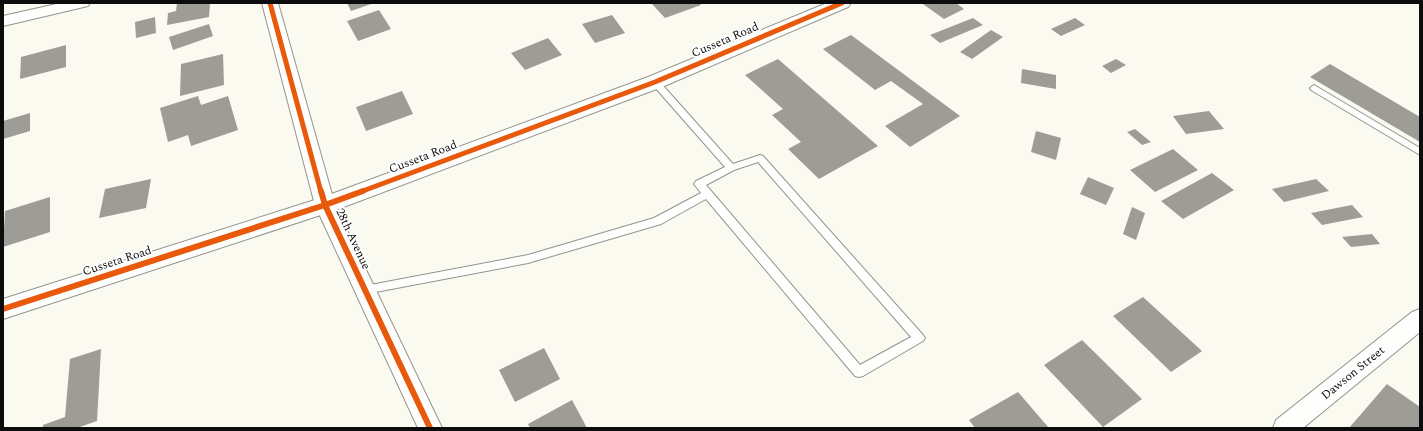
<svg xmlns="http://www.w3.org/2000/svg" width="1423" height="431" font-family="Spectral,serif">
<style>
.building{fill:#9d9c96}
.lines{fill:none;stroke-linecap:round;stroke-linejoin:round}
.service-casing{stroke:#93938f;stroke-width:2}
.minor-casing{stroke:#93938f;stroke-width:2}
.tertiary-casing{stroke:#93938f;stroke-width:2}
.service{fill:#fefefd;fill-rule:evenodd}
.minor{fill:#fefefd;fill-rule:evenodd}
.tertiary{fill:#fefefd;fill-rule:evenodd}
.cycleway-far1-casing{stroke:#fff;stroke-width:7}
.cycleway-casing{stroke:#fff;stroke-width:9}
.cycleway-far1{stroke:#e8590c;stroke-width:5}
.cycleway{stroke:#e8590c;stroke-width:6}
.labels{text-anchor:middle;dominant-baseline:central;stroke-width:4;stroke-linejoin:round;paint-order:stroke}
.street-label{font-size:12px;fill:#0c0c0c;stroke:#fff}
</style>
<rect width="100%" height="100%" fill="#fafaf0"/>
<path class="building" d="M177 3H210L209 17 167 25 168 13 176 11Z
M347 3H374L351 11Z
M655 3H699L701 5 665 18 652 4Z
M926 3H956L964 9 944 19 923 4Z
M379 10 391 29 358 41 347 21Z
M612 15 625 33 595 43 582 24Z
M155 17 156 33 136 38 135 22Z
M973 18 983 25 940 43 930 35Z
M1075 18 1085 25 1061 36 1051 29Z
M209 24 213 36 173 50 169 37Z
M991 30 1003 37 972 59 960 52Z
M851 35 960 116 910 147 885 126 923 104 891 81 875 90 823 49Z
M548 38 562 55 525 70 511 53Z
M66 45V67L20 79 21 57Z
M223 54 224 85 180 96 181 64Z
M778 59 878 146 819 179 788 149 801 142 772 115 783 109 745 75Z
M1116 59 1126 65 1111 73 1102 66Z
M1330 64 1420 117V142L1310 77Z
M1022 69 1056 75V89L1021 83Z
M402 91 413 114 366 131 356 107Z
M198 96 201 105 228 96 238 130 191 146 188 135 168 142 160 108Z
M1209 111 1224 129 1186 134 1173 116Z
M30 113V131L3 139V121Z
M1135 129 1151 142 1142 145 1127 132Z
M1036 131 1061 138 1056 160 1031 152Z
M1173 149 1198 170 1155 192 1130 170Z
M1212 173 1234 190 1183 219 1161 201Z
M1088 177 1114 188 1106 205 1080 194Z
M151 179 146 208 99 218 105 189Z
M1316 179 1329 191 1284 202 1272 189Z
M50 197V232L3 247 5 211Z
M1352 205 1363 217 1322 225 1311 213Z
M1132 207 1145 213 1136 240 1123 234Z
M1372 234 1380 244 1351 247 1342 237Z
M1143 297 1202 351 1171 372 1113 316Z
M1082 340 1142 399 1103 427 1044 365Z
M544 348 560 379 515 402 499 370Z
M101 349 97 421 77 428H43V425L65 417 70 359Z
M1387 384 1420 407V428H1349Z
M1018 392 1049 428H975L969 420Z
M572 400 587 428H530L528 424Z"/>
<g class="lines">
<g class="service-casing">
<path id="service" d="M655 79 658 80 733 164 760 155 763 156 923 335 925 338 923 341 863 376 859 377 855 376 706 199 661 224 528 263 365 294 361 293 360 290 361 287 365 286 528 255 654 218 701 193 694 184 696 181 725 167 652 84 651 82 652 80ZM758 162 911 337 860 365 706 185 734 170Z
M1314 85 1420 148V155L1311 90 1310 88Z"/>
</g>
<g class="minor-casing">
<path id="minor" d="M61 3H90L88 6 3 26V16Z
M262 3H278L335 205 442 428H418L315 205Z
M1420 309V332L1303 428H1273L1276 420 1412 312Z"/>
</g>
<g class="tertiary-casing">
<path id="tertiary" d="M827 3H851L848 7 662 87 333 211 3 319V299L318 199 648 77Z"/>
</g>
<use href="#service" class="service"/>
<use href="#minor" class="minor"/>
<use href="#tertiary" class="tertiary"/>
<g class="cycleway-far1-casing">
<path id="cycleway-far1" d="M270 3 321 192
M360 192 655 82 842 3"/>
</g>
<g class="cycleway-casing">
<path id="cycleway" d="M321 191 325 205 430 428
M3 309 325 205 363 191"/>
</g>
<use href="#cycleway-far1" class="cycleway-far1"/>
<use href="#cycleway" class="cycleway"/>
</g>
<g class="labels">
<g class="street-label">
<text transform="translate(725 40) rotate(-23)">Cusseta Road</text>
<text transform="translate(423 157) rotate(-21)">Cusseta Road</text>
<text transform="translate(353 239) rotate(65)">28th Avenue</text>
<text transform="translate(117 261) rotate(-18)">Cusseta Road</text>
<text transform="translate(1353 373) rotate(-39)">Dawson Street</text>
</g>
</g>
<rect width="1423" height="431" fill="none" stroke="#0c0c0c" stroke-width="8"/>
</svg>
